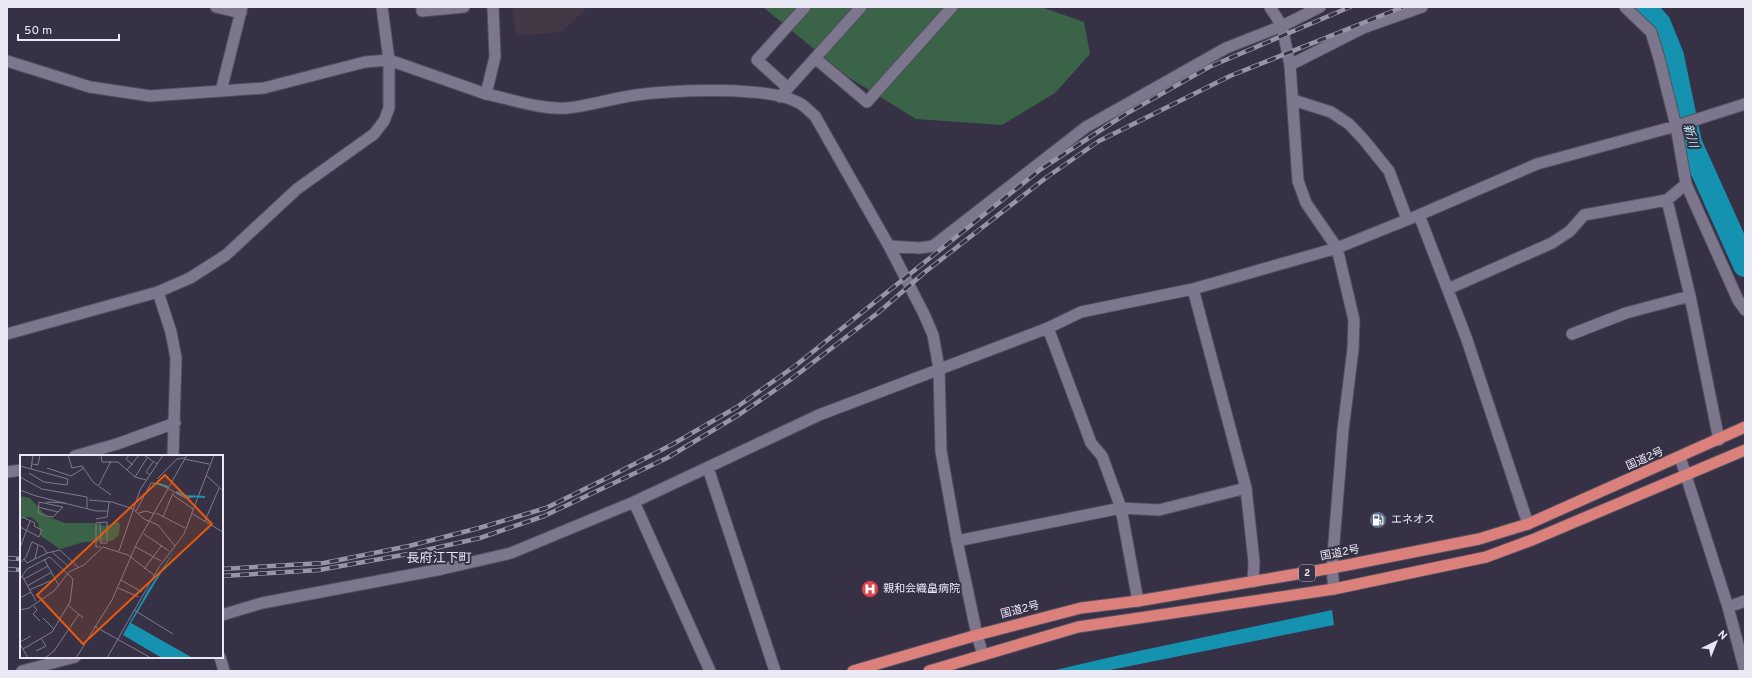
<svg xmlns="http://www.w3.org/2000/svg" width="1752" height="678" font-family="Overpass,'Noto Sans JP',sans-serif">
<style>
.education{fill:#443847}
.green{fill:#3a6348}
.water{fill:#1692b1}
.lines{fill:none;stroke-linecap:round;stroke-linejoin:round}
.river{stroke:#1692b1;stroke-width:24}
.minor-casing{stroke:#534f60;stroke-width:13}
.tertiary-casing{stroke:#534f60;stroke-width:13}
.trunk-casing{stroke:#534f60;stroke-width:13}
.minor{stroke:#7d778e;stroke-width:11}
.tertiary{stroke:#7d778e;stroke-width:11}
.trunk{stroke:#dc807c;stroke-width:11}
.rail-casing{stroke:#9894a4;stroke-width:4.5}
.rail{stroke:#373145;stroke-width:3;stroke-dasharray:9;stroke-linecap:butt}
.labels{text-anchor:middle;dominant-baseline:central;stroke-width:4;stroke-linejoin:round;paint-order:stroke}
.shield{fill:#373145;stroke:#b5b1c0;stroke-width:1}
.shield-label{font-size:10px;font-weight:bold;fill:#ebe8f5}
.street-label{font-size:11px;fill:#ebe8f5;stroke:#373145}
.poi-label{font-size:11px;fill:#ebe8f5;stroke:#373145;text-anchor:start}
.water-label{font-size:12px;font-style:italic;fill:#b7e8f8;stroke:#373145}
.quarter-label{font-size:13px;fill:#ebe8f5;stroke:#373145}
.inset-river{fill:none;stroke:#1692b1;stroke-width:2}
.inset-road{fill:none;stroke:#7f7a8b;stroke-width:1}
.view{fill:#e8590c;fill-opacity:0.15;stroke:#e8590c;stroke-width:2}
.inset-edge{fill:none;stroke:#ebe8f5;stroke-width:2}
</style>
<rect width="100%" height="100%" fill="#373145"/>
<path class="education" d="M512 7H588L561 32 516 36Z"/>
<path class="green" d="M763 7H1041L1084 22 1090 54 1055 93 1002 125 916 119 848 77Z"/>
<path class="water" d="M1332 610 1334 625 1105 671H1051L1120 655Z"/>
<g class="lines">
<path class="river" d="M1644 7 1659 24 1672 56 1690 143 1745 265"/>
<g class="minor-casing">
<path id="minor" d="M216 7 241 13
M422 7V11L464 7
M1625 7 1651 32 1659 58 1676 126 1686 184 1738 300 1745 310
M815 58 867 102 952 7
M1290 65 1363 28 1422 7
M788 88 757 60 805 7
M221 91 242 7
M486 94C511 99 541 110 567 108 590 106 613 98 636 95 673 90 770 85 801 104 806 107 811 113 815 116L889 246 924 314 933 335 939 368
M780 97 861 7
M1293 100 1331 112 1349 124 1364 140 1389 171 1407 219
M1667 200 1690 296 1719 440
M1419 215 1466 337 1528 524
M889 246 920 248 933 246 1086 127 1226 48 1282 26
M1193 289 1246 488 1254 562 1253 582
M1448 289 1552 243 1570 231 1584 215 1667 200 1686 184
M158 292 171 332 176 358 173 456
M1048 328 1091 443 1102 456 1121 508 1138 601
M1572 334 1626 313 1690 296
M75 456 117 444 175 423
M1680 457 1728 607 1745 671
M708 468 775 671
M7 472 21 470
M634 502 710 671
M957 541 1121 508 1159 510 1246 488
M1334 589 1332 568 1343 430 1353 349 1354 320 1337 248
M1728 607 1745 601
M222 615 262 603 442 569 511 553 634 502 819 415 1048 328 1081 312 1193 289 1337 248 1419 215 1537 164 1676 126 1745 104
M220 657 224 671
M22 671 75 657"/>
</g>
<g class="tertiary-casing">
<path id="tertiary" d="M1270 7 1282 26 1290 65 1298 181 1306 203 1337 248
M1282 26 1320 7
M7 61 90 87 150 96 264 88 365 62 389 60 486 94 495 57 493 7
M7 334 158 292 190 278 226 255 297 189 374 134 384 121 389 108V60L382 7
M939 368 941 451 957 541 977 635 983 655"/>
</g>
<g class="trunk-casing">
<path id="trunk" d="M853 671 977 635 1081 608 1138 601 1332 568 1479 539 1528 524 1745 427
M929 671 1078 627 1334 589 1486 557 1532 540 1745 450"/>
</g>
<use href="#minor" class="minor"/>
<use href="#tertiary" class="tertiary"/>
<use href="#trunk" class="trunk"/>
<g class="rail-casing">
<path id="rail" d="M7 558 21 559
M7 569 21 570
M222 569 324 563 409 546 479 528 546 508 613 475 673 444 737 407 795 366 1041 169 1124 115 1209 67 1350 7
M222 576 319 570 408 554 480 538 544 516 667 458 740 414 790 380 879 312 925 272 1047 177 1099 141 1230 76 1403 7"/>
</g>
<use href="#rail" class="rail"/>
</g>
<defs>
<g id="fuel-disc" transform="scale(0.9)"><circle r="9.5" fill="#5c6f8a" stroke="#373145"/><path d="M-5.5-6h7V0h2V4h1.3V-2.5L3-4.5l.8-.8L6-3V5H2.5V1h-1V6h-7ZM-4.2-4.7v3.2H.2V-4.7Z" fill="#fff"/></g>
<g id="hospital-disc" transform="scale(0.9)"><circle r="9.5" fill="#e0444e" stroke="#373145"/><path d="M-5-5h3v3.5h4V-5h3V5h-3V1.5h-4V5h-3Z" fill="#fff"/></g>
</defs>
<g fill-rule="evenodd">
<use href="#fuel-disc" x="1378" y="520"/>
<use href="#hospital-disc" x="870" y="589"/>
</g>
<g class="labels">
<rect class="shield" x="1299" y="565" width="16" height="16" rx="3"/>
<g class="shield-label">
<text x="1307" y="573">2</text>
</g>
<g class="street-label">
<text transform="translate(1645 459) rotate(-24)">国道2号</text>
<text transform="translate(1340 553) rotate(-11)">国道2号</text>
<text transform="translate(1020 610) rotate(-14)">国道2号</text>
</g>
<g class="poi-label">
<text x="1391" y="520">エネオス</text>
<text x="883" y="589">親和会織畠病院</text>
</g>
<g class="water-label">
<text transform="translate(1690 136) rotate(74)">新川</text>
</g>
<g class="quarter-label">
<text x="439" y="559">長府江下町</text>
</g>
</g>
<g transform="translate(20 455)">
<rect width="203" height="203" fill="#373145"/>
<path d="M0 41 10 43 26 61 45 68H72L85 71 98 67 100 69 99 80 92 86 64 87 40 94 21 81 18 68 11 62 0 63Z" fill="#3a6348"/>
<path d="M156 93 111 168 173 203H142L103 180 90 203 128 135Z" fill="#1692b1"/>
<path class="inset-river" d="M136 28 148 32M156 37 166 41 185 42"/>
<path class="inset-road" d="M48 0 52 13 62 11 73 27 91 40M81 0 82 7H98L115 22 126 25M109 0 106 4 113 10M124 0 137 9M164 4 189 9M12 9 18 10 20 0M0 11 48 24 47 30 24 27 9 18M27 13 51 21 64 13M11 14 13 0M107 15 119 0M130 20 126 17 133 7M187 21 203 36M0 22 22 34 67 42V54M115 22 127 3M137 24 157 4 165 3M79 30 91 6M0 35 16 41 76 56H88L89 47M153 40 173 54M69 45 92 47 113 54 124 64 138 70 155 91M19 47 43 52 33 62 27 61 18 58ZM26 47 45 48M18 52 38 57M116 56 131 28 140 29 165 43 173 42M119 58 126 56 135 59M136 58 165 73M171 58 203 77M143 62 153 38M0 64 2 62 15 68 14 71 22 75 19 82 0 72M76 64 87 62 88 56M185 66 199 33M80 68 81 89M124 79 149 96M81 88H87V67L76 68V92H81M116 92 141 106M0 93 10 66M99 96 120 35 143 0M32 97 48 111 53 106M4 104 7 108 27 98 40 95 59 113M15 104 18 90M24 104 39 131M0 108 6 102 12 87 23 92 27 98M124 114 142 90M2 121 16 146M0 124 7 114 30 102 53 124 50 147 32 177 3 194M4 124 28 111M101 125 122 137M7 131 32 117M98 133 119 142M9 135 35 124M0 143 11 137M48 150 63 163M14 151 17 155 13 159 20 166M0 155 9 153 34 136 49 117 64 110 83 92 108 100 134 120M114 155 153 179M23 163 34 174M74 171 131 203M0 187 11 181M0 189 8 203M16 196 26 191 21 183M25 203 34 196 59 159M56 203 92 145 117 88 167 0M87 203 139 112 164 79 194 0"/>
<path class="view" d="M145 20 192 69 63 189 17 140Z"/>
<rect width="203" height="203" class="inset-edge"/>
</g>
<rect width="1752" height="678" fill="none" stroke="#ebe8f5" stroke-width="16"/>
<g transform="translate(1716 642) rotate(43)" stroke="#373145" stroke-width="3" paint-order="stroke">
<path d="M0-3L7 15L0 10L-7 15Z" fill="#ebe8f5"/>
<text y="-6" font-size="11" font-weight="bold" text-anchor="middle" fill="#ebe8f5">N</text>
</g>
<path d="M18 34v6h101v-6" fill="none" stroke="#ebe8f5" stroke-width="2"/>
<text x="24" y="34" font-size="12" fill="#ebe8f5" stroke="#373145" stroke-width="3" paint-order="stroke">50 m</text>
</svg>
